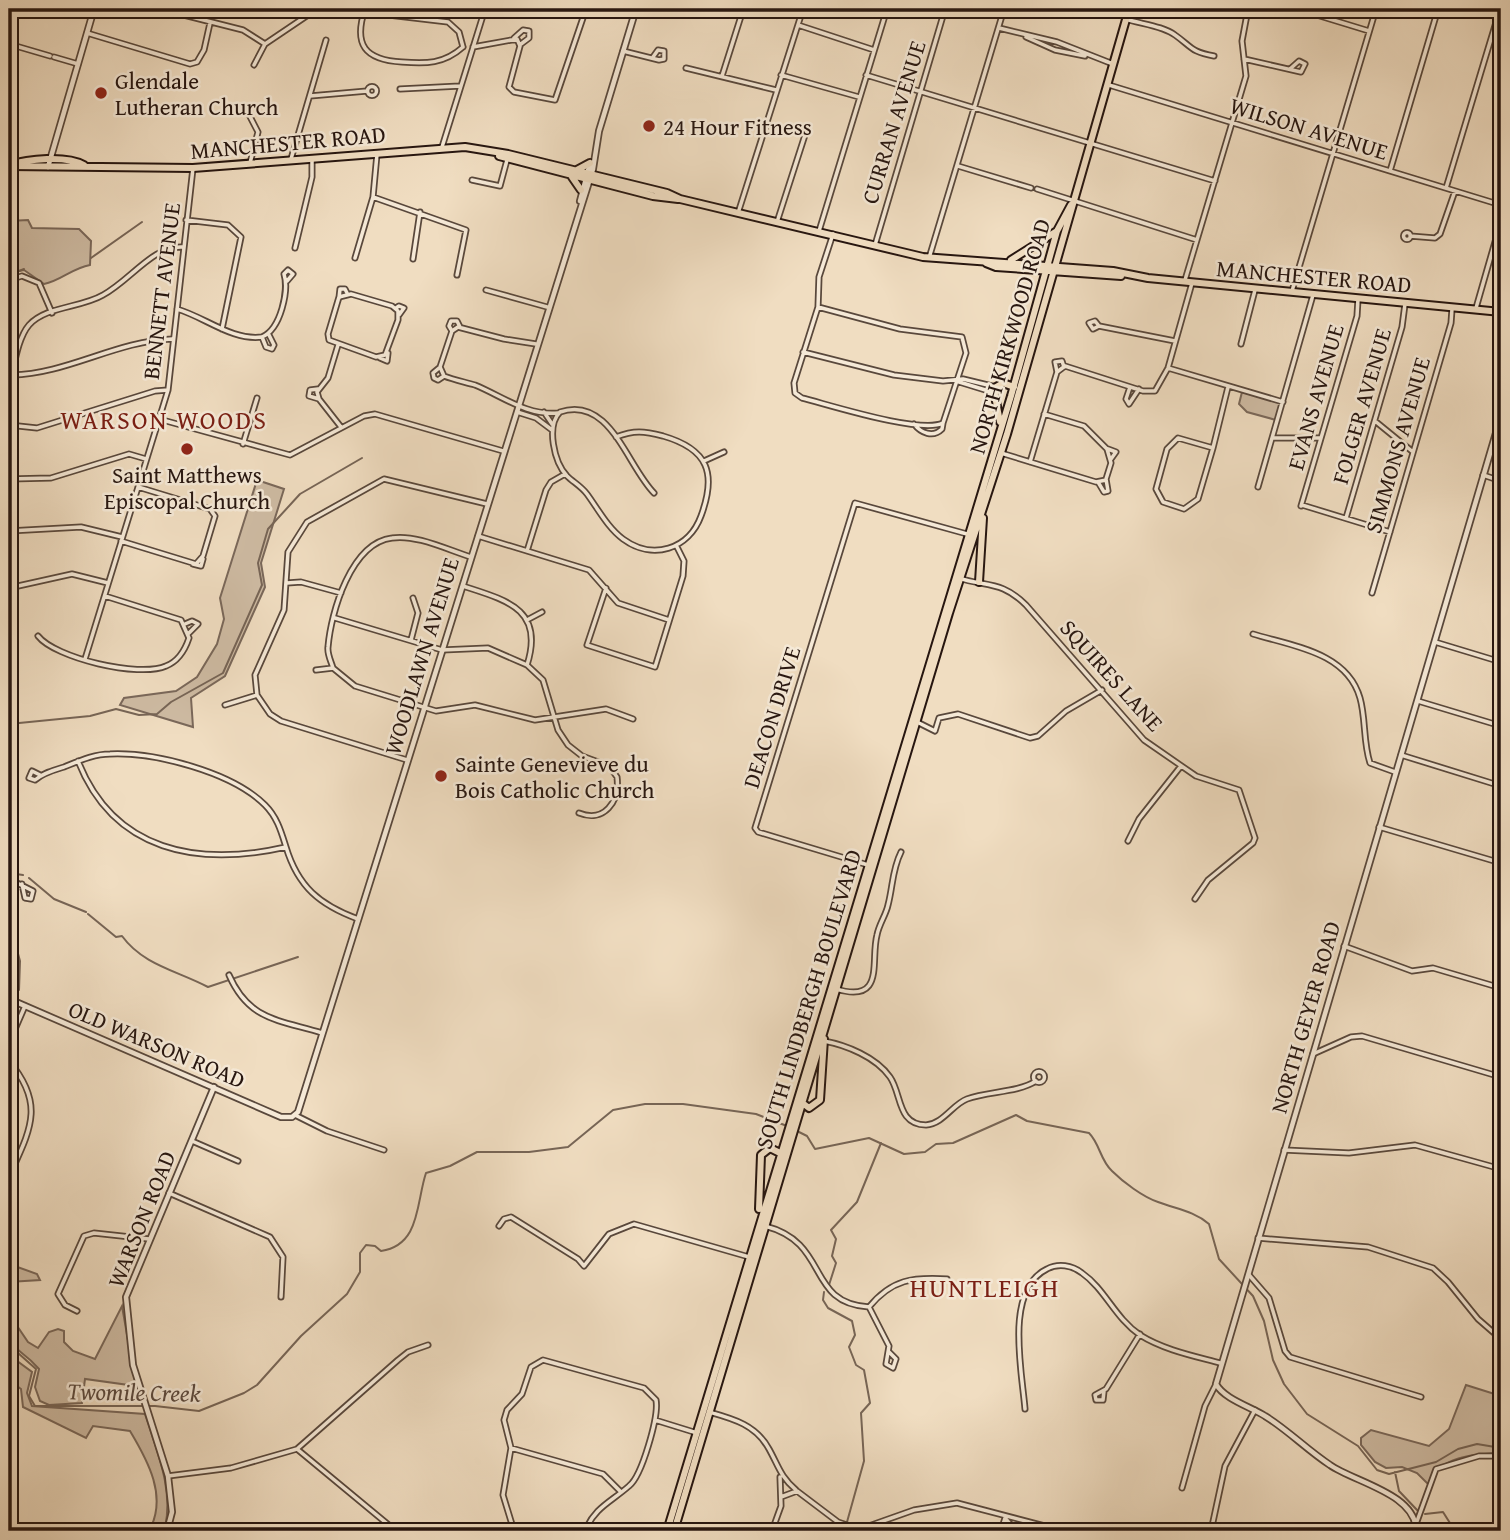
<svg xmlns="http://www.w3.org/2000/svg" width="1510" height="1540" font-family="'Gentium Book Plus',serif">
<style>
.green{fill:#cebba3;stroke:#7a685a;stroke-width:2}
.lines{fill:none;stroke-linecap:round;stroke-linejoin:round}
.stream{stroke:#776556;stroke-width:2}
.minor-casing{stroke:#59483c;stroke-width:7}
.tertiary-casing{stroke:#59483c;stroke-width:8}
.primary-casing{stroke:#271610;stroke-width:10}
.minor{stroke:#f5e9d7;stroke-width:3.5}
.tertiary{stroke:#f5e9d7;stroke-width:4.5}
.primary{stroke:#f0ddc1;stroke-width:6}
.poi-dot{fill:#8f2418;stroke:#f5e9d7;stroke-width:2.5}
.labels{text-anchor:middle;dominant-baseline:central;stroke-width:5;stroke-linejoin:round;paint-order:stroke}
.poi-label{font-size:23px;fill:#271610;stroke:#f5e9d7;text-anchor:start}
.street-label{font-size:23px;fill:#271610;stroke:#f5e9d7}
.water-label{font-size:24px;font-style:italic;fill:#5c4a3f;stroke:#f5e9d7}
.quarter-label{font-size:26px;letter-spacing:2px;fill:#7a1f14;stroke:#f5e9d7}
</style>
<rect width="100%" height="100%" fill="#f0ddc1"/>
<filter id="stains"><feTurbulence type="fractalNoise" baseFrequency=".00286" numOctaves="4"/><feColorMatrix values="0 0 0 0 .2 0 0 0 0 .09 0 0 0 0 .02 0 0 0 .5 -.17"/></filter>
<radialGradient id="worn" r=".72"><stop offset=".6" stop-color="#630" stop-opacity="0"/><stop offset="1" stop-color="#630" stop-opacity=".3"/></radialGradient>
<path class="green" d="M28 220 32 228 79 229 91 241 90 265C72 268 61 281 44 284L24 270 9 273V221Z
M1242 392 1282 403 1276 420 1247 412 1239 404Z
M257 480 284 489 261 563 265 587 225 676 191 698 193 727 120 705 124 698 176 691 197 677 217 644 224 619 220 598Z
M9 1264 37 1274 40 1280 9 1282Z
M122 1306 136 1386 85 1379 82 1403 49 1405 40 1401 35 1387 39 1369C16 1342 9 1357 9 1314L28 1342 38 1348 49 1332 58 1329 64 1331V1342L73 1351 95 1359Z
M9 1355 32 1372 27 1393 32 1406 145 1414C157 1451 175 1493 164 1531H149C168 1497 148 1461 130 1431L93 1426 86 1438 23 1407 21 1389 9 1380Z
M1466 1385 1501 1396V1453C1474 1454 1439 1456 1428 1484L1417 1473 1402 1467 1386 1468 1375 1462 1361 1445V1438L1371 1430 1429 1446 1449 1429Z"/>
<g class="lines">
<path class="stream" d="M91 258 142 222
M9 275 24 269
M9 724 90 716 116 709 139 715 157 714 171 702 223 673 262 585 258 563 268 529 300 494 362 458
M9 873 23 875
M29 878 54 899 86 912
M9 893 12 896 14 939 20 961 19 990
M88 914 116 937 122 936C143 965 178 971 208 987L298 957
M795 1130 807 1136 815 1149 869 1138 904 1154 925 1152 936 1144 953 1143 1016 1115 1027 1121 1089 1133C1100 1144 1100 1160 1112 1171 1123 1182 1143 1197 1158 1202 1176 1209 1194 1211 1209 1224L1219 1259 1253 1296 1264 1321 1273 1360 1284 1384 1307 1414 1358 1446 1377 1470 1389 1474 1436 1462 1458 1449 1477 1444 1501 1448
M829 1285 836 1263 832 1256 836 1239 831 1230 857 1202 881 1143
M824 1292 823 1300 828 1308 852 1321 855 1335 849 1347 856 1365 864 1370 870 1403 861 1413 864 1461 847 1522
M9 1345 36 1369 29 1396 35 1406H155L199 1411 244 1393 257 1385 301 1336 347 1294 360 1272V1253L366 1245 375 1246 381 1251C421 1245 416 1202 426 1173L450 1166 477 1152H529L568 1147 613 1110 645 1104H683L756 1114 787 1126
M1395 1472 1399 1491 1418 1511
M1425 1514 1443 1512 1455 1531
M842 1531 844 1529"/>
<g class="minor-casing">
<path id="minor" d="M160 9 243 30 265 44
M365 9C353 45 365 60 402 62 426 64 444 64 463 47
M689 9H692
M739 9 743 13 747 9
M1297 9 1369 31
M363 12 448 22 459 32 463 47
M1126 19C1141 24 1163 26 1175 35 1192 47 1191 52 1214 56
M798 25 874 50
M999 28 1057 42 1113 64
M87 33 190 64 197 62 204 50 210 23
M1026 37 1055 50 1085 56
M514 38 523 30 529 31V38L521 44
M9 44 50 56
M473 47 517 39 520 46 509 87 514 92 555 100 586 9
M623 51 659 60 664 59V51L658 50 653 57
M54 57 78 64
M1244 59 1301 72 1305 64 1299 61 1290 69
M254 65 265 44 308 15 312 9
M686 68 776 90
M781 75 859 97
M866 75 1215 181
M722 76 742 13
M1109 85 1501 205
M367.5 91a4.5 4.5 0 1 1 9 0a4.5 4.5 0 1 1-9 0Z
M400 89 460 86
M310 96 367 91
M245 107 258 132 250 163
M442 147 485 9
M291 159 326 40
M958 166 1031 188
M1390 171 1438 9
M472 180 500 186 507 160
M1446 188 1500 9
M1037 189 1197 240
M373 197 466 230 457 275
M738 213 803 9
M186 220 228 225 241 237 222 329
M777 222 805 135
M819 231 887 9
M1403.5 236a3.5 3.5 0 1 1 7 0a3.5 3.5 0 1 1-7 0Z
M1410 236 1435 238 1440 234 1455 191
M875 245 945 9
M295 248 312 177V160
M355 258 373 197 377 154
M929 258 1004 9
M413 259 420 212
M9 280 22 276 39 283 52 313
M1185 280 1246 76 1242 41 1248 9
M486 290 547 307
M1292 291 1376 9
M351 294 392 306 398 311V320L385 355 376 357 329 340 328 334 339 297Z
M339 298 340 289H345L347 293
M818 307 900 329 962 337 966 353 943 423C920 434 830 405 802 398L795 393 794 383 818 307 819 277 833 234
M396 308 399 306 404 308 399 315
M1476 308 1501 221
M177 309C205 317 232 341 262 337 281 329 289 290 284 274L288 270 293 274 287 281
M1099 326 1095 321 1089 323 1093 329 1099 326 1175 341
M452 331 440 367 444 376C454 380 465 382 475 385 502 396 527 416 558 413
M452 331 458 327 504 339 536 344
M452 331 449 326 451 321H457L460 327
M262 337 266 347 272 349 274 345 269 335
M1241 344 1255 290
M338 345 328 378 317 392 319 399 341 427
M803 352 894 375 943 381 963 379 996 387
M380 358 387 361 388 353
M439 368 433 373 434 378 438 380 444 376
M1168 368 1283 402
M1057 372 1065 366 1143 391H1155L1168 368 1192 283
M12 375C67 374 116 341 172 339
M956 381 995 393
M9 386C14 369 17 339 29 325 46 306 81 308 103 295 131 280 153 245 183 247
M1130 387 1126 399 1129 404 1139 389
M318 389 310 390 309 396 319 399
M517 412 536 418 552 430
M544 412 552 424
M1044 414 1084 426 1107 449 1111 463 1106 479 1108 491 1104 492 1098 482
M159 419 290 455 364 416 375 414 503 451
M1375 421 1413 452
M914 424C921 433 933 438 942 429L943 423
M9 425 37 428 155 391 168 390
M616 437C634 430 644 431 663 436 708 449 717 473 701 516 689 549 653 561 623 539 608 528 598 509 587 494 581 486 573 482 567 476 554 462 546 426 560 412 610 395 627 466 654 493
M1178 438 1213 448 1198 499 1184 509 1163 502 1156 489 1167 449Z
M1273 438H1321
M243 444 257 398
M1213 448 1228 387
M1108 449 1116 452 1111 459
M1001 453 1096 482 1106 480
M704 461 724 452
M1030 462 1057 372 1055 362 1062 361 1064 367
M1483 475 1501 481
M9 479 51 478 129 454 146 459
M1258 487 1313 295
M1302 505 1390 532
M1301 506 1357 316 1358 299
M1346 518 1402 327 1405 304
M9 531 81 527 122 537
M478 536 589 570 618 603 669 620
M121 541 196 564 203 556 215 516 210 509 138 487
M527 551 546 490 551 482 565 474
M193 564 201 566 203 559
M958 578C988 587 1002 581 1026 605L1144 740 1196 776 1239 790 1255 838 1253 843 1208 880 1195 899
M287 583 301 582 341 593
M463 586C506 600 545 609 527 665
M9 588 72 574 108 583
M606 588 587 645 655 667 683 576 684 561 677 547
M1372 593 1451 323 1452 309
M335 618 442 650 488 648 527 665 543 680 558 730 568 745 582 756 609 766 617 777C620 802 604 823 579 813
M527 620 542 612
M185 624 192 621 198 624 188 634
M1253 634C1292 646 1347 652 1360 698 1366 719 1363 742 1370 763L1395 772
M38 636C55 658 139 678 166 666 179 661 185 650 189 638L181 620 105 596
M411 640 418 613 413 598
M1435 642 1501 662
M85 659 168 390 193 168
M333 668 355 686 436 711 475 705 535 720 606 709 633 719
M333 668C331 661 327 654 328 647 331 612 351 543 392 538 416 534 448 550 471 557
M316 670 333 668
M1418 701 1501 726
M225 705 257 695
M917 722 935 731 939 718 958 714 1030 738 1038 736 1066 711 1102 690
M1401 755 1501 786
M407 760 281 721 270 714 257 695 255 675 284 610 288 552 307 522 384 479 487 504
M78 761C114 852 198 867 286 847
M40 775 32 771 29 778 35 780C43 773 54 770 64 767 79 761 94 754 110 754 155 752 232 772 265 805 277 817 281 831 286 847 298 887 320 905 358 919
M1379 827 1501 863
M1128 841 1139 819 1181 766
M868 865 758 832 755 828 855 503 967 534
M9 879 33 891 31 899 25 898 22 884
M1344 946 1412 971 1433 968 1501 988
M229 975C249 1021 280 1020 322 1033
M836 989C886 1004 870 961 877 935 879 924 886 915 888 905 893 886 892 870 901 852
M824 1041C846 1045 876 1057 890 1077 902 1094 897 1125 926 1125 943 1124 953 1104 967 1099 988 1091 1017 1093 1036 1081
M9 1043 25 1006
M1313 1054 1351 1037 1362 1036 1501 1077
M9 1061C46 1105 30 1130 9 1177
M1033.5 1077a5.5 5.5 0 1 1 11 0a5.5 5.5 0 1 1-11 0Z
M295 1115 327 1131 384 1150
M192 1141 238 1161
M1284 1150 1349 1153 1415 1145 1501 1169
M169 1193 270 1237 283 1257 281 1297
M499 1226 504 1219 511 1217 578 1259 584 1266 609 1234 634 1224 749 1257
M765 1226C831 1243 805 1303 869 1307L889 1346 886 1364 893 1368 896 1359 889 1352
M1258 1238 1368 1247 1433 1268 1448 1282 1478 1319 1501 1339
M1249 1275 1269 1298 1285 1351 1290 1357 1421 1397
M869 1307C892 1279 913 1277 947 1279
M77 1311 65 1305 58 1294 84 1236 94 1233 149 1239
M1104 1391 1103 1400H1096L1095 1395 1106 1389 1140 1334
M1025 1409C1022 1371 1004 1290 1047 1269 1058 1263 1072 1265 1082 1273 1105 1289 1115 1318 1140 1335 1164 1350 1194 1356 1220 1363
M709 1412C734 1419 756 1425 769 1449 779 1467 780 1476 796 1490
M655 1420 697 1433
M511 1448 603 1474 620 1491
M297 1449 398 1360 408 1352 428 1345
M168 1476 231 1468 297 1449 396 1531
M1182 1488 1205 1406 1216 1384
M781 1497 797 1491 838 1522 850 1526 866 1527 914 1510 957 1503 1064 1531
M1005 1518 1016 1531
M1416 1524 1436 1469 1479 1456H1501
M514 1531 503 1495 511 1448 504 1420 507 1410 522 1394 531 1367 543 1360 644 1388 656 1400C659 1416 642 1476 629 1486 611 1502 595 1507 585 1531
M772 1531 781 1506 780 1477
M1001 1531 1005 1518
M1211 1531 1225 1466 1255 1410"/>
</g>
<g class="tertiary-casing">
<path id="tertiary" d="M48 167 94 9
M580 201 590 163
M9 999 281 1117H292L298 1112 593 169 599 131 636 9
M167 1531 172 1512 168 1476 133 1365 126 1297 214 1087
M1416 1531C1417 1494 1354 1482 1330 1465 1307 1450 1288 1430 1265 1416 1251 1407 1224 1399 1216 1384L1501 416"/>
</g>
<g class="primary-casing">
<path id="primary" d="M499 156 653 196 678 199
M9 165C28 159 66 155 84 165
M9 166 193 168 465 147 508 154 667 193 680 199 923 257 1113 271 1148 278 1501 312
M577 170 590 163
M572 177 581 190
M1011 260 1057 231
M986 263 996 267 1121 276
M1000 422 995 396 996 387 1003 383 1014 387
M979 582 983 518
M800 1101 809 1108 820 1100 824 1039
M759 1209 761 1155 770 1148 782 1154
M667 1531 1011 396 1057 231 1071 205
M674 1531 949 613 1007 434 1129 9"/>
</g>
<use href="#minor" class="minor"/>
<use href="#tertiary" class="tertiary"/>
<use href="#primary" class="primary"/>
</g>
<g class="poi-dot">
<circle cx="101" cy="93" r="7"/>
<circle cx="649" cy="126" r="7"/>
<circle cx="187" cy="449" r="7"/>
<circle cx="441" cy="776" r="7"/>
</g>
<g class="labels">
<g class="poi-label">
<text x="115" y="80">Glendale<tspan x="115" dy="26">Lutheran Church</tspan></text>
<text x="663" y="126">24 Hour Fitness</text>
<text x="187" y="474" text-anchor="middle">Saint Matthews<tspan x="187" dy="26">Episcopal Church</tspan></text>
<text x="455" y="763">Sainte Genevieve du<tspan x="455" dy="26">Bois Catholic Church</tspan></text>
</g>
<g class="street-label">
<text transform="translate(893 122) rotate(-73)">CURRAN AVENUE</text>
<text transform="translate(1309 128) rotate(17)">WILSON AVENUE</text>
<text transform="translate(288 142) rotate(-5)">MANCHESTER ROAD</text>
<text transform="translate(1314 276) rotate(5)">MANCHESTER ROAD</text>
<text transform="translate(161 291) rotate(-83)">BENNETT AVENUE</text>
<text transform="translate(1009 336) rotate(-74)">NORTH KIRKWOOD ROAD</text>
<text transform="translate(1315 397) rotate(-74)">EVANS AVENUE</text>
<text transform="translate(1361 406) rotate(-74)">FOLGER AVENUE</text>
<text transform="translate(1397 445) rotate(-74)">SIMMONS AVENUE</text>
<text transform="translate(421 656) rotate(-73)">WOODLAWN AVENUE</text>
<text transform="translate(1112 675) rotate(48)">SQUIRES LANE</text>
<text transform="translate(771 717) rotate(-73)">DEACON DRIVE</text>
<text transform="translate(808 999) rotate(-73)">SOUTH LINDBERGH BOULEVARD</text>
<text transform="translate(1305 1017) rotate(-74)">NORTH GEYER ROAD</text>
<text transform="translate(157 1044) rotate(23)">OLD WARSON ROAD</text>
<text transform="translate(141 1219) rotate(-68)">WARSON ROAD</text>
</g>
<g class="water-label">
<text transform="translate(134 1392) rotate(1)">Twomile Creek</text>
</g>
<g class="quarter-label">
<text x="164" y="419">WARSON WOODS</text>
<text x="985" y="1287">HUNTLEIGH</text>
</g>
</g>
<rect width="1510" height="1540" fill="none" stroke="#f0ddc1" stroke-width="35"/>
<rect x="10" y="10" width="1489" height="1519" fill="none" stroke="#271610" stroke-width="3.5"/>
<rect x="18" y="18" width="1475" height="1505" fill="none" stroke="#271610" stroke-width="2"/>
<rect width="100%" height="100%" filter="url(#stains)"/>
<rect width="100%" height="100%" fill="url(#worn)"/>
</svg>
